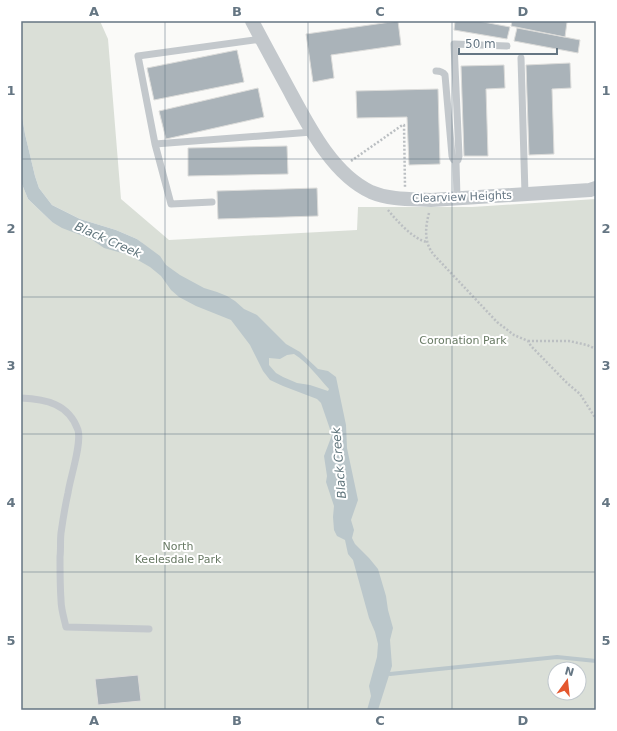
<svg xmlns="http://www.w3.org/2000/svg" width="617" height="731" font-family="'DejaVu Sans',sans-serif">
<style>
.green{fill:#dadfd7;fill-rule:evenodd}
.water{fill:#bbc7cb;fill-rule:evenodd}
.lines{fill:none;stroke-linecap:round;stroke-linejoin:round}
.stream{stroke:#bbc7cb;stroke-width:4}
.building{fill:#aab3b9;stroke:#dcdcda}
.path{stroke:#bbbfc2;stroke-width:2.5;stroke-dasharray:2 2;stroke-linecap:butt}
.service{stroke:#c3c8cc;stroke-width:7}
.minor{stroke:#c3c8cc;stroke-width:14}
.grid{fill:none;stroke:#657683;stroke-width:1;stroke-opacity:0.55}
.labels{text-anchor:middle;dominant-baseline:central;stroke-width:4;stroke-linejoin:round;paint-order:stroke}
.street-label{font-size:11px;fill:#657683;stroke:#fff}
.park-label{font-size:11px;fill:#687a64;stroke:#fff}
.water-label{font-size:12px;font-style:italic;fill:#60757c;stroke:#fff}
.neatline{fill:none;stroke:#657683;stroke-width:1.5}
.grid-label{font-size:13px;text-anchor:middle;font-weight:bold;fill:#657683}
</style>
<rect width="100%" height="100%" fill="#fafaf8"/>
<path class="green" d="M21 21H100L108 39 121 199 169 240 357 230 358 207H472L596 199V710H21V182L28 199 52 222 142 243 137 239 116 230 80 219 52 205 39 188 35 176 25 134 21 110ZM555 669H579V693H555Z"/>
<path class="water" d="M21 110 25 134 35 176 39 188 52 205 80 219 116 230 137 239 160 256 166 265 180 275 204 288 217 292 227 296 235 301 244 309 257 315 286 344 300 352 318 369 328 371 336 377 346 425 347 448 358 500 351 520 354 530 352 538 355 544 369 558 378 569 386 596 388 610 393 628 390 640 392 666 378 710H367L371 696 369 686 377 657 378 644 375 632 369 618 353 560 348 554 345 540 337 536 334 530 333 517 334 506 326 482 327 476 324 456 332 435 321 403 317 399 283 386 270 380 263 371 250 345 231 320 196 306 179 297 171 290 161 276 150 267 129 255 104 248 91 239 62 228 52 222 28 199 21 182ZM294 354C308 363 318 377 329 389L328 391 310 385 297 383 283 377 276 373 269 365V358L280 359 287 355Z"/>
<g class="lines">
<path class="stream" d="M390 674 557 657 596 661"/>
</g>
<path class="building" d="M398 21 401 45 331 55 334 78 313 82 306 34Z
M455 21H478L510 27 507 39 454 30Z
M512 21H561L567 22 565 37 511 26Z
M517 28 580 40 578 53 514 41Z
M237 50 244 82 154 100 147 68Z
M570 63 571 88 552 89 554 154 529 155 526 65Z
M504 65 505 88 486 89 488 156H464L461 66Z
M258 88 264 117 166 139 159 111Z
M438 89 440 164 409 165 407 117 357 118 356 91Z
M287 146 288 174 188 176V148Z
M317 188 318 216 218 219 217 191Z
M138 675 141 701 98 705 95 679Z"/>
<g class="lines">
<path class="path" d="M351 161 401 126 404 125 405 187
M388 210C396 220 414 240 427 242
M429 213C425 228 424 243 434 255L497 322 514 335 528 341 531 346 567 383 580 394 596 419
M528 341H569L587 345 596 349"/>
<path class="service" d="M262 39 138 56 155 144 312 132
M521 58 525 194
M436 71C440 71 443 72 445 75L452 156 453 159 456 162 457 198
M155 144 171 204 212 202
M456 162 458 160 459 156 454 44 507 46
M21 398C46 399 69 404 78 430 82 444 70 478 68 493 65 506 63 519 61 533 60 541 61 549 60 557 60 571 60 586 61 600 61 609 64 618 66 627L149 629"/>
<path class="minor" d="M252 21C264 44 276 66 288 88 308 125 332 174 371 192 390 200 411 199 431 200L590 190 596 188"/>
</g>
<path class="grid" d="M165 21V710M308 21V710M452 21V710M21 159H596M21 297H596M21 434H596M21 572H596"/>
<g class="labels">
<g class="street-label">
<text transform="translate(462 197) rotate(-2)">Clearview Heights</text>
</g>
<g class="park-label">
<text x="463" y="340">Coronation Park</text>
<text x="178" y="546">North<tspan x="178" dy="13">Keelesdale Park</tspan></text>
</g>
<g class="water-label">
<text transform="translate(108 240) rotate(24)">Black Creek</text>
<text transform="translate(339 463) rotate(-95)">Black Creek</text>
</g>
</g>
<rect width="617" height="731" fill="none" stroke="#ffffff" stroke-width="44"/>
<g transform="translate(567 681) rotate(15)"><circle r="19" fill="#ffffff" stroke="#c1c8cd"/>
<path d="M0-3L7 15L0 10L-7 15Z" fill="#e4572e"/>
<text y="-6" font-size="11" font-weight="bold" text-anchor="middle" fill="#657683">N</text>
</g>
<path d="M459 48v6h98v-6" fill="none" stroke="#657683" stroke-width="2"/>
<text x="465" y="48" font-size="12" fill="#657683" stroke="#ffffff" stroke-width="3" paint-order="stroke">50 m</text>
<rect x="22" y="22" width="573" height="687" class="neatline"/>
<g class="grid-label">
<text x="94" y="16">A</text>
<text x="237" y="16">B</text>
<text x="380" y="16">C</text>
<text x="523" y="16">D</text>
<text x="11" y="95">1</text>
<text x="606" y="95">1</text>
<text x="11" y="233">2</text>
<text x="606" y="233">2</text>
<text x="11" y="370">3</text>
<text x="606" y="370">3</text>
<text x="11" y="507">4</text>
<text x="606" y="507">4</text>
<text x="11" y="645">5</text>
<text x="606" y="645">5</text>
<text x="94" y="725">A</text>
<text x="237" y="725">B</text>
<text x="380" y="725">C</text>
<text x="523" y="725">D</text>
</g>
</svg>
